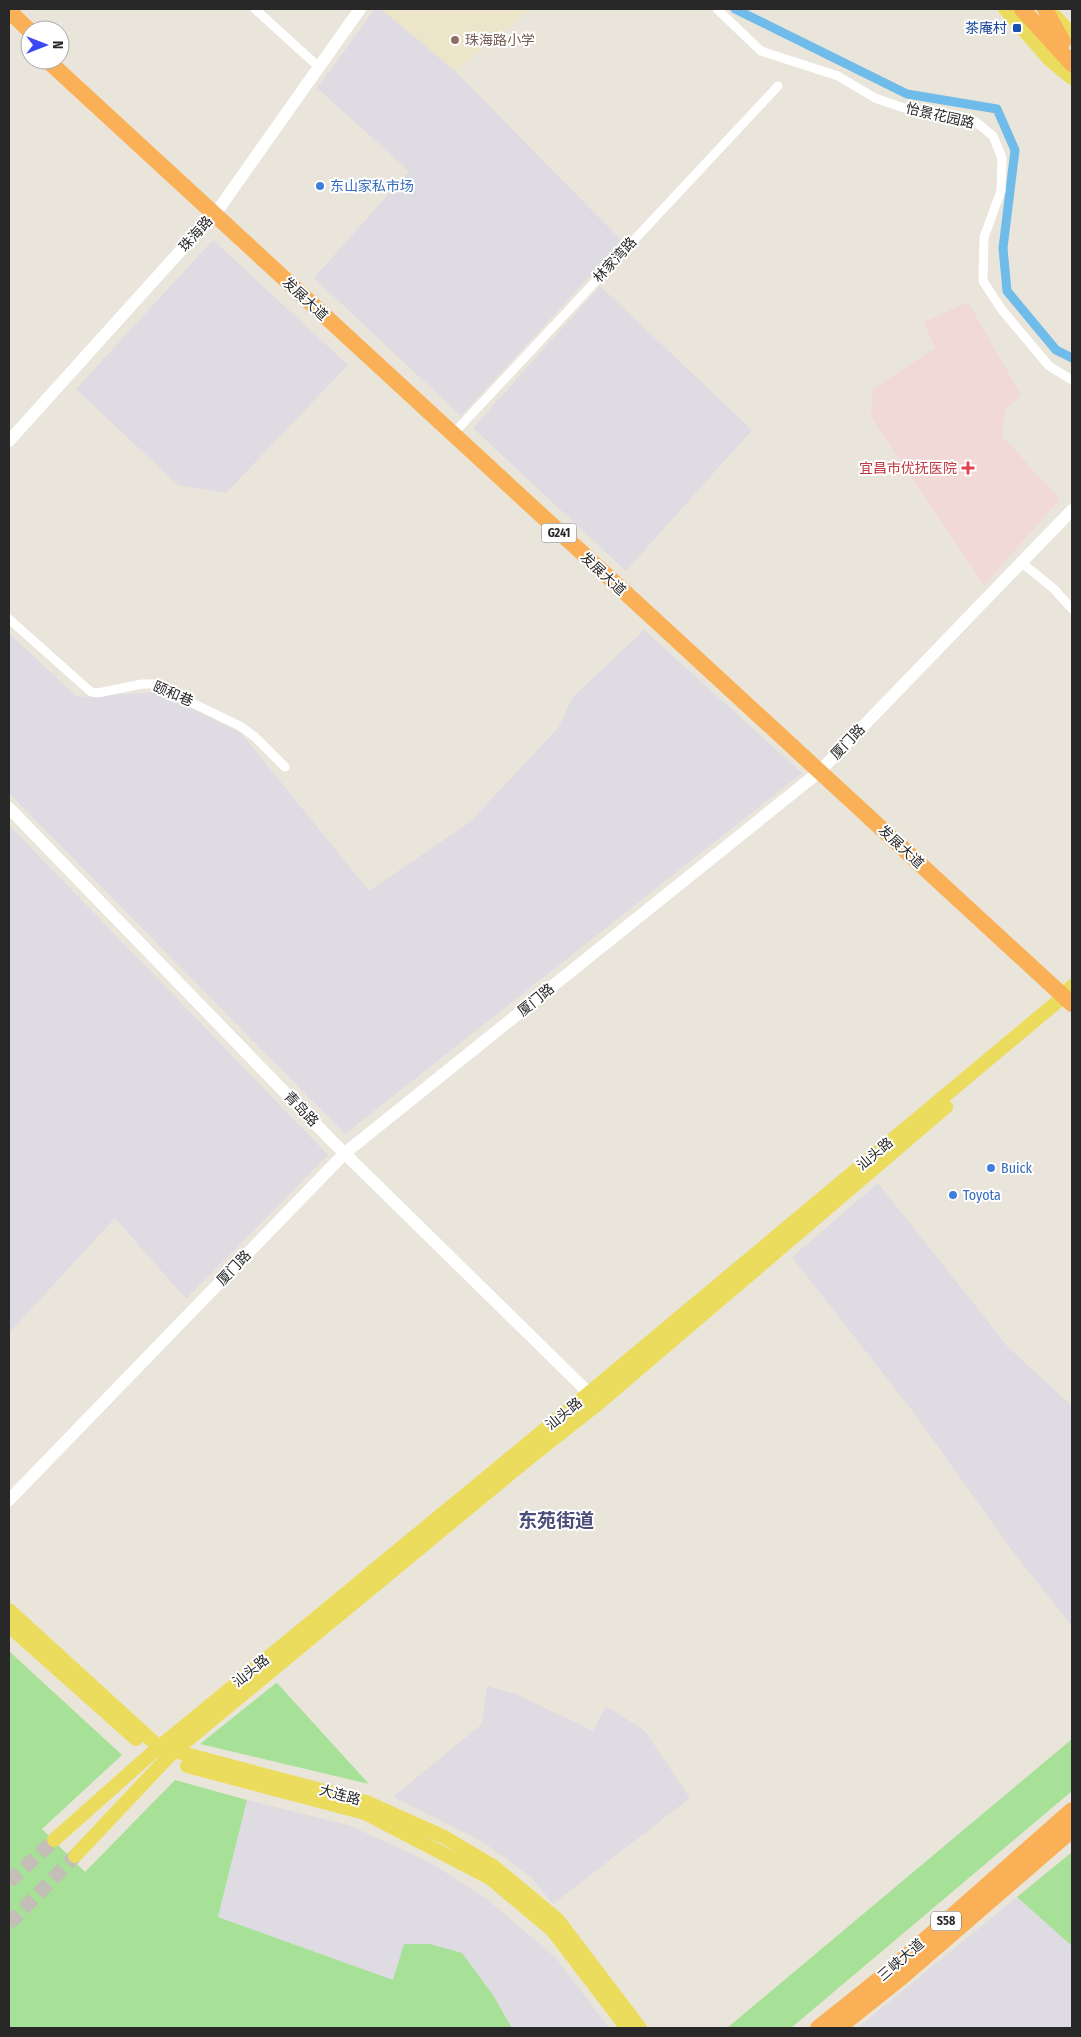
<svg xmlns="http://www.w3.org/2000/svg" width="1081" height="2037" font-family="'Fira Sans Condensed','Noto Sans SC',sans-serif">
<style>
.industrial{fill:#dedbe3}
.education{fill:#ece5c9}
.medical{fill:#f1d9d7}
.green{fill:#a7e097}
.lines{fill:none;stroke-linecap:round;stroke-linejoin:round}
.canal{stroke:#6fbbea;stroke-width:9}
.primary-tunnel{stroke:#c3bfb6;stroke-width:14;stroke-dasharray:14 7;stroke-linecap:butt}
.street{stroke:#fff;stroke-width:9}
.secondary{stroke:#fff;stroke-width:12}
.primary{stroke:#ecdc5d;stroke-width:14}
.highway{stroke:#f9b056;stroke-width:16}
.transit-dot{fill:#1a4fb4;stroke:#fff;stroke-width:2}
.education-dot{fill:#8d6e63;stroke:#fff;stroke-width:2}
.shop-dot{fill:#3f7fe0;stroke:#fff;stroke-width:2}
.health-dot{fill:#e0444e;stroke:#fff;stroke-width:2}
.labels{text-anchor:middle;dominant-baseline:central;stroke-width:4;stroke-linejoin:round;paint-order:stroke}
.shield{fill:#fff;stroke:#686868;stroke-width:1}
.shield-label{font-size:12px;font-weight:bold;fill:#282828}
.transit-label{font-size:14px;fill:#164399;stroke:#fff;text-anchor:end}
.education-label{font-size:14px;fill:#785e54;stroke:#fff;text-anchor:start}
.street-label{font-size:14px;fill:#282828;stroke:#fff}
.shop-label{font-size:14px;fill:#366cbe;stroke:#fff;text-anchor:start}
.health-label{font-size:14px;fill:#be3a42;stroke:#fff;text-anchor:end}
.district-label{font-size:19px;font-weight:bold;fill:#4a4d77;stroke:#fff}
</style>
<rect width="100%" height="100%" fill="#eae5da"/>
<path class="industrial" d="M375 9H381L455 71 622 241 461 416 314 278 409 171 317 88Z
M213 240 348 365 226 493 178 485 76 389Z
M600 286 752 430 626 571 473 428Z
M644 630 802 773 345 1134 9 793V633L77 697 158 692 241 733 369 891 470 822 558 728 573 697Z
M9 825 328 1155 186 1299 115 1218 9 1333Z
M878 1183 1008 1347 1072 1406V1626L1014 1553 914 1413 792 1257Z
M487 1686 516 1694 593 1731 606 1706 645 1731 690 1798 553 1904 532 1878 483 1842 393 1797 482 1724Z
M247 1800 351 1826 431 1863 488 1900 556 1958 609 2028H512L493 1995 462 1953 393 1980 218 1917Z
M1017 1897 1072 1946V2028H857Z"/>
<path class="education" d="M381 9H531L455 71Z"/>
<path class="medical" d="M968 302 1021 395 1005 411 1002 436 1060 499 984 586 871 417 873 389 935 348 924 322Z"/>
<path class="green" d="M9 1651 122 1755 42 1829 85 1872 175 1780 247 1800 218 1917 393 1980 404 1944H430L462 1953 493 1995 512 2028H9Z
M276 1683H277L369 1784 200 1744Z
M1072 1739V1791L791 2028H727Z
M1072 1852V1946L1017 1897Z"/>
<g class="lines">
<path class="canal" d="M735 9 907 94 997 109 1015 150 1003 248 1007 291 1056 350 1072 358"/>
<path class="primary-tunnel" d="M9 1882 54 1840
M9 1924 75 1856"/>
<path class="street" d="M255 9 320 68
M717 9 761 51 838 76 875 98 907 109 976 122 993 136 1002 158 1001 191 984 237 983 281 1002 310 1049 366 1072 380
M452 435 778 86
M1022 563 1054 589 1072 609
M9 619 91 692 98 693 142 684H153L240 726 255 737 285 767"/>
<path class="secondary" d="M9 441 220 207 360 9
M9 808 333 1142 599 1403
M9 1500 345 1153 819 772 1072 510"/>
<path class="primary" d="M1005 9 1049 59 1072 78
M1050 11 1072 34
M9 1610 159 1747 366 1802 444 1837 493 1866 558 1920 640 2028
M9 1626 136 1739
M187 1766 365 1813 490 1878 552 1930 627 2028
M54 1840 152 1753 589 1393 1063 997 1072 986
M75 1856 173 1752 528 1459 599 1403 946 1107"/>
<path class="highway" d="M1022 9 1072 64
M1045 9 1063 42
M9 11 30 31
M47 60 1072 1004
M818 2028 892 1969 1072 1810
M838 2028 902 1977 1072 1830"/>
</g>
<rect class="transit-dot" x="1012" y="23" width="10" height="10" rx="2.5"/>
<circle class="education-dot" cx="455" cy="40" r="5"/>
<g class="shop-dot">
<circle cx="320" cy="186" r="5"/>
<circle cx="991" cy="1168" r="5"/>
<circle cx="953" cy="1195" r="5"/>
</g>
<path class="health-dot" d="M965.5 460.5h5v5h5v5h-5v5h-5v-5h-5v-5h5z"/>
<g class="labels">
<g class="shield">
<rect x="541.5" y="523.5" width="35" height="19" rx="4"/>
<rect x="931" y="1911.5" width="30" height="19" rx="4"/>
</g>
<g class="shield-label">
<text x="559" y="533">G241</text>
<text x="946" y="1921">S58</text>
</g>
<g class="transit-label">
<text x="1007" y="28">茶庵村</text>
</g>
<g class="education-label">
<text x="465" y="40">珠海路小学</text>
</g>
<g class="street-label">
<text transform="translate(940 116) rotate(13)">怡景花园路</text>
<text transform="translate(196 234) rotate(-48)">珠海路</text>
<text transform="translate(615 260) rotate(-47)">林家湾路</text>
<text transform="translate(305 299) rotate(43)">发展大道</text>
<text transform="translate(603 574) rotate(43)">发展大道</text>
<text transform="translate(173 694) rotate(23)">颐和巷</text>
<text transform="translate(848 742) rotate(-46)">厦门路</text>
<text transform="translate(901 847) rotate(43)">发展大道</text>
<text transform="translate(536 1000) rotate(-39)">厦门路</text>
<text transform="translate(301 1109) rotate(46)">青岛路</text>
<text transform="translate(875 1154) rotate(-40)">汕头路</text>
<text transform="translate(234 1268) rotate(-46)">厦门路</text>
<text transform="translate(564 1414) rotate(-39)">汕头路</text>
<text transform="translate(251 1671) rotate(-39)">汕头路</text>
<text transform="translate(340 1795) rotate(15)">大连路</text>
<text transform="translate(901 1960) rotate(-41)">三峡大道</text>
</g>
<g class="shop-label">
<text x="330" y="186">东山家私市场</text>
<text x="1001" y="1168">Buick</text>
<text x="963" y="1195">Toyota</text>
</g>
<g class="health-label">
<text x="957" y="468">宜昌市优抚医院</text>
</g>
<g class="district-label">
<text x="556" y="1520">东苑街道</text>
</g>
</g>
<rect width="1081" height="2037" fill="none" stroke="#282828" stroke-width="20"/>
<g transform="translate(45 45) rotate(90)"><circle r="24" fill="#ffffff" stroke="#a9a9a9"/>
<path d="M0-4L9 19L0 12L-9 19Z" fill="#3d49f4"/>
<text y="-8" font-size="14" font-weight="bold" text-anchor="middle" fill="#282828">N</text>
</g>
</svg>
